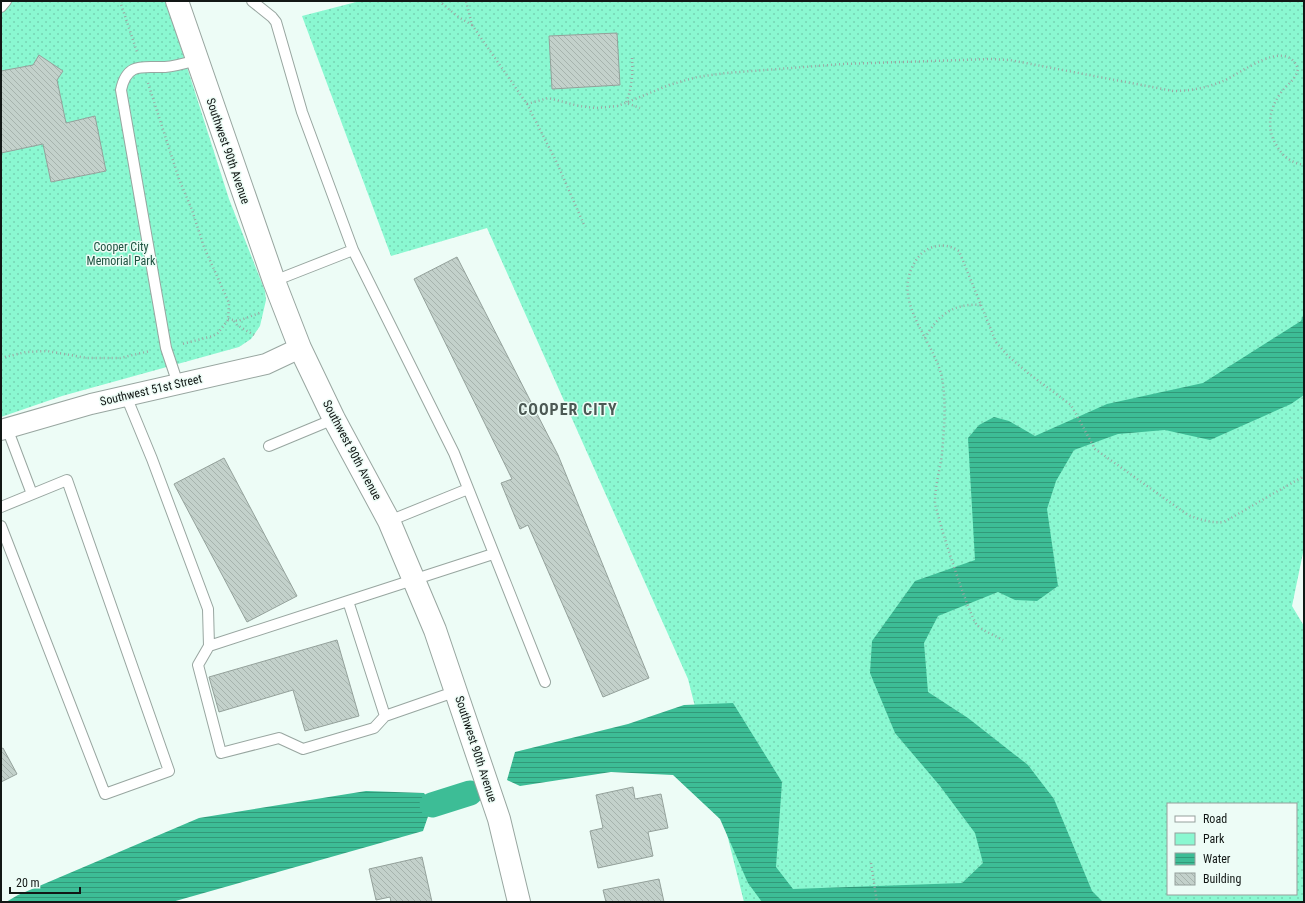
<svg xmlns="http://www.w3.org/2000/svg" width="1305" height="903" font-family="'Roboto Condensed',sans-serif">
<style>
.green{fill:url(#green-dots);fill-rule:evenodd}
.water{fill:url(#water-rules)}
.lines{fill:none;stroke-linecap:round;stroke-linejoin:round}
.canal{stroke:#3dbd96;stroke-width:25}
.building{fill:url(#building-back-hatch);stroke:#94a19b}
.service-casing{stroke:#98a6a0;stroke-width:12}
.minor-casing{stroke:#98a6a0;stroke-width:22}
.tertiary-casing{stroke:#98a6a0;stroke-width:24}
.path{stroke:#9ca7a3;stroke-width:2.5;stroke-dasharray:1 3;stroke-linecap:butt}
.service{stroke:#fff;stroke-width:10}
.minor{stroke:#fff;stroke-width:20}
.tertiary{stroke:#fff;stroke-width:22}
.labels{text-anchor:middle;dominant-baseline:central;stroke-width:3;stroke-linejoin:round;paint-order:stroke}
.street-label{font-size:12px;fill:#121715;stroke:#edfcf6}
.park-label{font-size:12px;fill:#205442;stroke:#edfcf6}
.district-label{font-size:16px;font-weight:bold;letter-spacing:1px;fill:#4c5954;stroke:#edfcf6}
</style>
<defs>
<pattern id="green-dots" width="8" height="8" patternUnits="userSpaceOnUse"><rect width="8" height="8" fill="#8af8d1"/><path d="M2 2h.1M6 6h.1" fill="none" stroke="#76d4b3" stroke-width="1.8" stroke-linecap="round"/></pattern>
<pattern id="water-rules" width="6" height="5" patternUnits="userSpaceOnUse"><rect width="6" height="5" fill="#3dbd96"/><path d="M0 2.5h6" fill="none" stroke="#329979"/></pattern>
<pattern id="building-back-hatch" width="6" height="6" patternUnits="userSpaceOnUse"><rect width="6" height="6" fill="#c3d1cb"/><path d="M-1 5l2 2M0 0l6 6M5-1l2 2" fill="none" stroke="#a6b3ad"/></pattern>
</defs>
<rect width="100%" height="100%" fill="#edfcf6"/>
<path class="green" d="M1 1H166L229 199 265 291 266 300 260 326 251 339 239 347 62 396 1 417Z
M360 1H1304V548L1292 606 1304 626V902H744L688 679 487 228 391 256 302 16ZM1168 804H1296V894H1168Z"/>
<path class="water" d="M1304 313V395L1291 404 1210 440 1165 430 1118 434 1074 450 1056 481 1047 509 1058 586 1037 601 1015 600 998 592 938 616 924 643 928 692 968 718 1028 765 1054 799 1092 891 1103 902H762L748 883 720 819 673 775 611 772 520 786 507 780 515 752 628 724 684 705 733 703 782 782 776 867 793 889 962 883 983 863 975 833 940 786 895 733 870 673 872 641 915 581 975 560 968 438 979 425 994 417 1009 421 1035 436 1107 404 1203 383 1301 321Z
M366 791 424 793 432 805 423 831 172 902H6L18 895 199 818Z"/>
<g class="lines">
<path class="canal" d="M432 805 470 793"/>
</g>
<path class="building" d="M617 33 620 85 552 89 549 36Z
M39 55 63 71 57 80 66 123 95 116 106 171 51 182 43 144 1 153V71L33 65Z
M457 257 558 455 649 678 603 697 528 525 520 529 501 483 512 479 414 279Z
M224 458 297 596 247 622 174 484Z
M337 640 359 716 305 731 293 690 219 712 209 677Z
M3 748 17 774 1 782V749Z
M633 787 635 799 661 794 668 828 648 832 653 856 598 868 590 831 603 828 596 795Z
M422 857 432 902H391L390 897 376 900 369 869Z
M659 879 664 902H606L603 890Z"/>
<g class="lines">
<g class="service-casing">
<path id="service" d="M252 1 272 17 276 22 302 112 353 250 274 281
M1 7 6 1
M353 250 454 453 545 682
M178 384 166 348 121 90C127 61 144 68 165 67 176 66 186 63 197 60
M126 396 152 459 208 609 209 646 198 665 221 753 279 738 303 749 374 728 385 716 457 691
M7 428 32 494
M269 446 334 419
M1 507 67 480 169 771 105 794 1 526
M389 521 468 489
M209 646 348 601
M385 716 348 601 493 554"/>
</g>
<g class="minor-casing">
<path id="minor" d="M1 430 91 404 266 364 300 348"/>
</g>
<g class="tertiary-casing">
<path id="tertiary" d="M177 1 274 281 300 348 334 419 389 521 435 630 499 819 519 902"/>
</g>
<path class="path" d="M120 1 137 52
M439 1 457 16 472 25 466 1
M472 25 527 104 557 163 585 227
M632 58C633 74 632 88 626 103L640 108
M148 83 179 179 192 210 204 247 229 303 228 320 218 333 213 336 182 344
M527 104 548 98 579 106 596 108 618 106 669 85 697 77 726 73 843 64 990 59 1010 60 1173 91C1190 91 1205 88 1221 82 1241 74 1286 36 1298 69 1295 81 1286 85 1280 94 1269 109 1266 130 1277 146 1283 157 1292 163 1304 165
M981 305 996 342 1008 356 1028 373 1071 405 1095 449 1188 515C1201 520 1210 523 1224 522L1304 476
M228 319 238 321 262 312
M234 321 237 325 254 335
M925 338C938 315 953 303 981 305L959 251C949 245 941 244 930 248 924 251 918 256 915 262 889 304 939 344 943 384 946 407 944 430 942 454 940 470 935 485 935 502 936 515 969 616 977 625 983 631 996 636 1003 640
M1 358 26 352 47 351 87 358H120L150 351
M871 863 877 902"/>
<use href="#service" class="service"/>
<use href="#minor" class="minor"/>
<use href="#tertiary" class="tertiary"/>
</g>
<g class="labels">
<g class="street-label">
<text transform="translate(228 151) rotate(71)">Southwest 90th Avenue</text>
<text transform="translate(151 390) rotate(-13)">Southwest 51st Street</text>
<text transform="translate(352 450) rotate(62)">Southwest 90th Avenue</text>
<text transform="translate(476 749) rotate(72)">Southwest 90th Avenue</text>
</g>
<g class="park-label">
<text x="121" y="247">Cooper City<tspan x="121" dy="14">Memorial Park</tspan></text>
</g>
<g class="district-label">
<text x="568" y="409">COOPER CITY</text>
</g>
</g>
<rect width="1305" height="903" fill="none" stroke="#121715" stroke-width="4"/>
<rect x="1167" y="803" width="130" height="92" fill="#edfcf6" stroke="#95a09c"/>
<rect x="1175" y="816" width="20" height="6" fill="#ffffff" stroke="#95a09c"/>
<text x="1203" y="823" font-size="12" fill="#121715">Road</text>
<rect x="1175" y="833" width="20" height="12" fill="#8af8d1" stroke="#95a09c"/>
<text x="1203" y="843" font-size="12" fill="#121715">Park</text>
<rect x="1175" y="853" width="20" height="12" fill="url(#water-rules)" stroke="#95a09c"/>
<text x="1203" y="863" font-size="12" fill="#121715">Water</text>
<rect x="1175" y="873" width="20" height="12" fill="url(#building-back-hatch)" stroke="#95a09c"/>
<text x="1203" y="883" font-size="12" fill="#121715">Building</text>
<path d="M10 887v6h70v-6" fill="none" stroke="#121715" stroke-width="2"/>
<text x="16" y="887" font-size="12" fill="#121715" stroke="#edfcf6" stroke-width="3" paint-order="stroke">20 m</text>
</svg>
